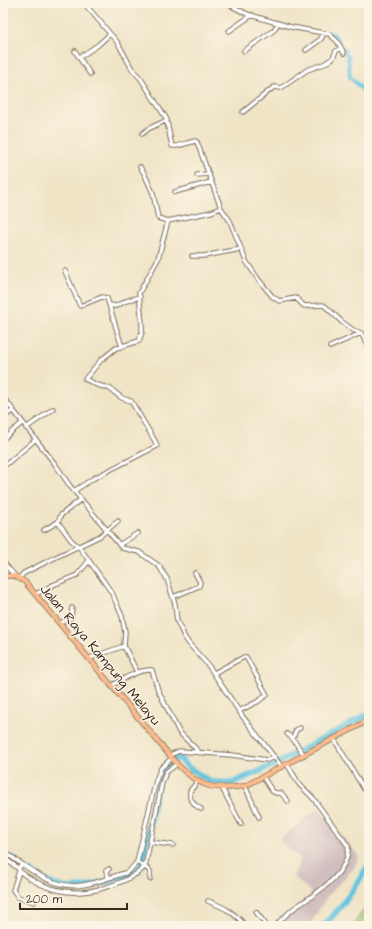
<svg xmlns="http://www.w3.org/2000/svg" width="372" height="929" font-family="'Architects Daughter',sans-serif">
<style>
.industrial{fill:#d1bfbf}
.green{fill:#a2cd7a;stroke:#6e7c4c}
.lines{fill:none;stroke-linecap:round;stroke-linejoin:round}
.canal{stroke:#61c4df;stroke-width:4}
.river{stroke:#61c4df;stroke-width:6}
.minor-casing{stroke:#7a6b59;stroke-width:5.5}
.major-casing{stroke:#7a6b59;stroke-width:6}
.minor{stroke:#fff;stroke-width:3.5}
.major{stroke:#fbbb8c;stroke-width:4.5}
.labels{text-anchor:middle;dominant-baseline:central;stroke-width:3;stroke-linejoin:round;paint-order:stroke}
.street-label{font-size:14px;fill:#3b2a1e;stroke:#fcf5e5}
</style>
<rect width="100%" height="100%" fill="#fcf5e5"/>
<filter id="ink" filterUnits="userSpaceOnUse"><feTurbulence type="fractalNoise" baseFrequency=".025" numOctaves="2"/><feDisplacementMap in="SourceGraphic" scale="8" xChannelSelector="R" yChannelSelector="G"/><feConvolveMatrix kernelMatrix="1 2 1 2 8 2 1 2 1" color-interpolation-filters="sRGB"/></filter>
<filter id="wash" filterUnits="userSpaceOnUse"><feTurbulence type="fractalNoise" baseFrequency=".012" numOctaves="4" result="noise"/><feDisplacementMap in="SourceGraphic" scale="16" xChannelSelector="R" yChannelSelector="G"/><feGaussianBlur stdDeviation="0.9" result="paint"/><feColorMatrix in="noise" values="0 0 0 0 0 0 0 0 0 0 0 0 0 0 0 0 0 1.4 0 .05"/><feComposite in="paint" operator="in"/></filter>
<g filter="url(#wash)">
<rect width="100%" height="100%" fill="#efe4c6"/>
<path class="industrial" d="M319 808 359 856 354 868 327 896 309 926H276L312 893 293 876 301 859 279 840Z"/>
<path class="green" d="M369 902V926H351L356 921Z"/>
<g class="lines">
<path class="canal" d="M326 33 334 34 339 42
M344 49 348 57 350 77 369 96"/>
<path class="river" d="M3 854 16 861
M32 872C41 879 59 889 71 888 91 888 118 878 137 872L143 862 158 781 166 766 178 757 189 768 211 782 232 783 278 763 369 714
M323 926C342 908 356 887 369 864"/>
</g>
</g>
<g filter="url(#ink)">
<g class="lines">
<g class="minor-casing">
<path id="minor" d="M84 3 118 43 132 69 141 79 166 118 172 146H177L195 141 197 142 221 208 230 221 246 261 258 279 272 296 279 301 296 298 304 306 323 305 325 306 342 322 353 330 361 333 369 347
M226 3 247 14 291 27 329 34 337 41 344 53
M229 31 252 15
M306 50 321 39 324 33
M75 51 90 74
M244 51 274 30 278 23
M80 57 98 45 110 34
M243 112 274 87 281 88 307 70 324 64 333 58 336 51 341 48
M142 134 148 129 167 120
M140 167 144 173 153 193 158 218 168 221
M197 175 209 174
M175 192 211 182
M192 256H204L241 249
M65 271 80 306 102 297 107 298 122 347
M110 305 116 306 126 301 140 297
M330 347 361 333
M3 397 55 464 70 486 122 548 139 552 159 566 167 579 175 604 177 621 185 638 190 645 208 665 243 717 282 767
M3 418 13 410
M26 428 53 409
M3 439 22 423
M3 467 35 440
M74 491 94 478 157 446 155 441 131 401 122 398 109 388 97 385 85 379 101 360 116 348 139 341 142 332V324L139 293 158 259 168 221 211 212 221 208
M58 522 61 515 80 500
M44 530 58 522 71 540 80 548 112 593 122 616 125 632 124 646 137 672
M119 545 138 533
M3 562 15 576
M19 578 24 573 56 557 100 536 118 521
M36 594 53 585 77 575 89 561
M173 597 199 586 200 582 195 573
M60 623 71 618 72 608
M90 658 124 646
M214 673 244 657H246L267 695 257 702 239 711
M111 686C124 679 138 669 152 670L158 690 179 732 199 752
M287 734 293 739 304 755
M293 738 296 730 300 728
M334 739 364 789
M170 755 179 751 232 755 267 760 275 757
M263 777 272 791 276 793H281L288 801
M197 782 190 791V798L195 805 201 809
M245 786 259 817
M222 788 241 824
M150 842 173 845
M3 851C27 867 52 890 83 885 97 883 111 877 125 873L130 870 137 862 156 780 161 768 172 758
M3 857 19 869
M22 864 19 868V871L13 890 18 897 34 902
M109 869 106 871 109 878
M19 871C31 880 43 887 58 890 85 897 125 885 145 867L137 862
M150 879V871L145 867 162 783 166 772 177 764
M208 901C226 908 233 912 246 926
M256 912 267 926
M275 926C281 920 287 914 293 909 313 895 351 874 348 846L313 798 299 784 287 764"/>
</g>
<g class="major-casing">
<path id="major" d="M3 576H15L25 582 176 763C198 786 212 791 245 786L369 720"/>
</g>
<use href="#minor" class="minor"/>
<use href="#major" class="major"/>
</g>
</g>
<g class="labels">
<g class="street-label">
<text transform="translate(100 655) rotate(50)">Jalan Raya Kampung Melayu</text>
</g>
</g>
<rect width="372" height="929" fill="none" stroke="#fcf5e5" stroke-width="16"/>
<path d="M20 903v6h107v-6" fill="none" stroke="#3b2a1e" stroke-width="2"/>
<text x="26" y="903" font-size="12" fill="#3b2a1e" stroke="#fcf5e5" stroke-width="3" paint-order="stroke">200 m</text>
</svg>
